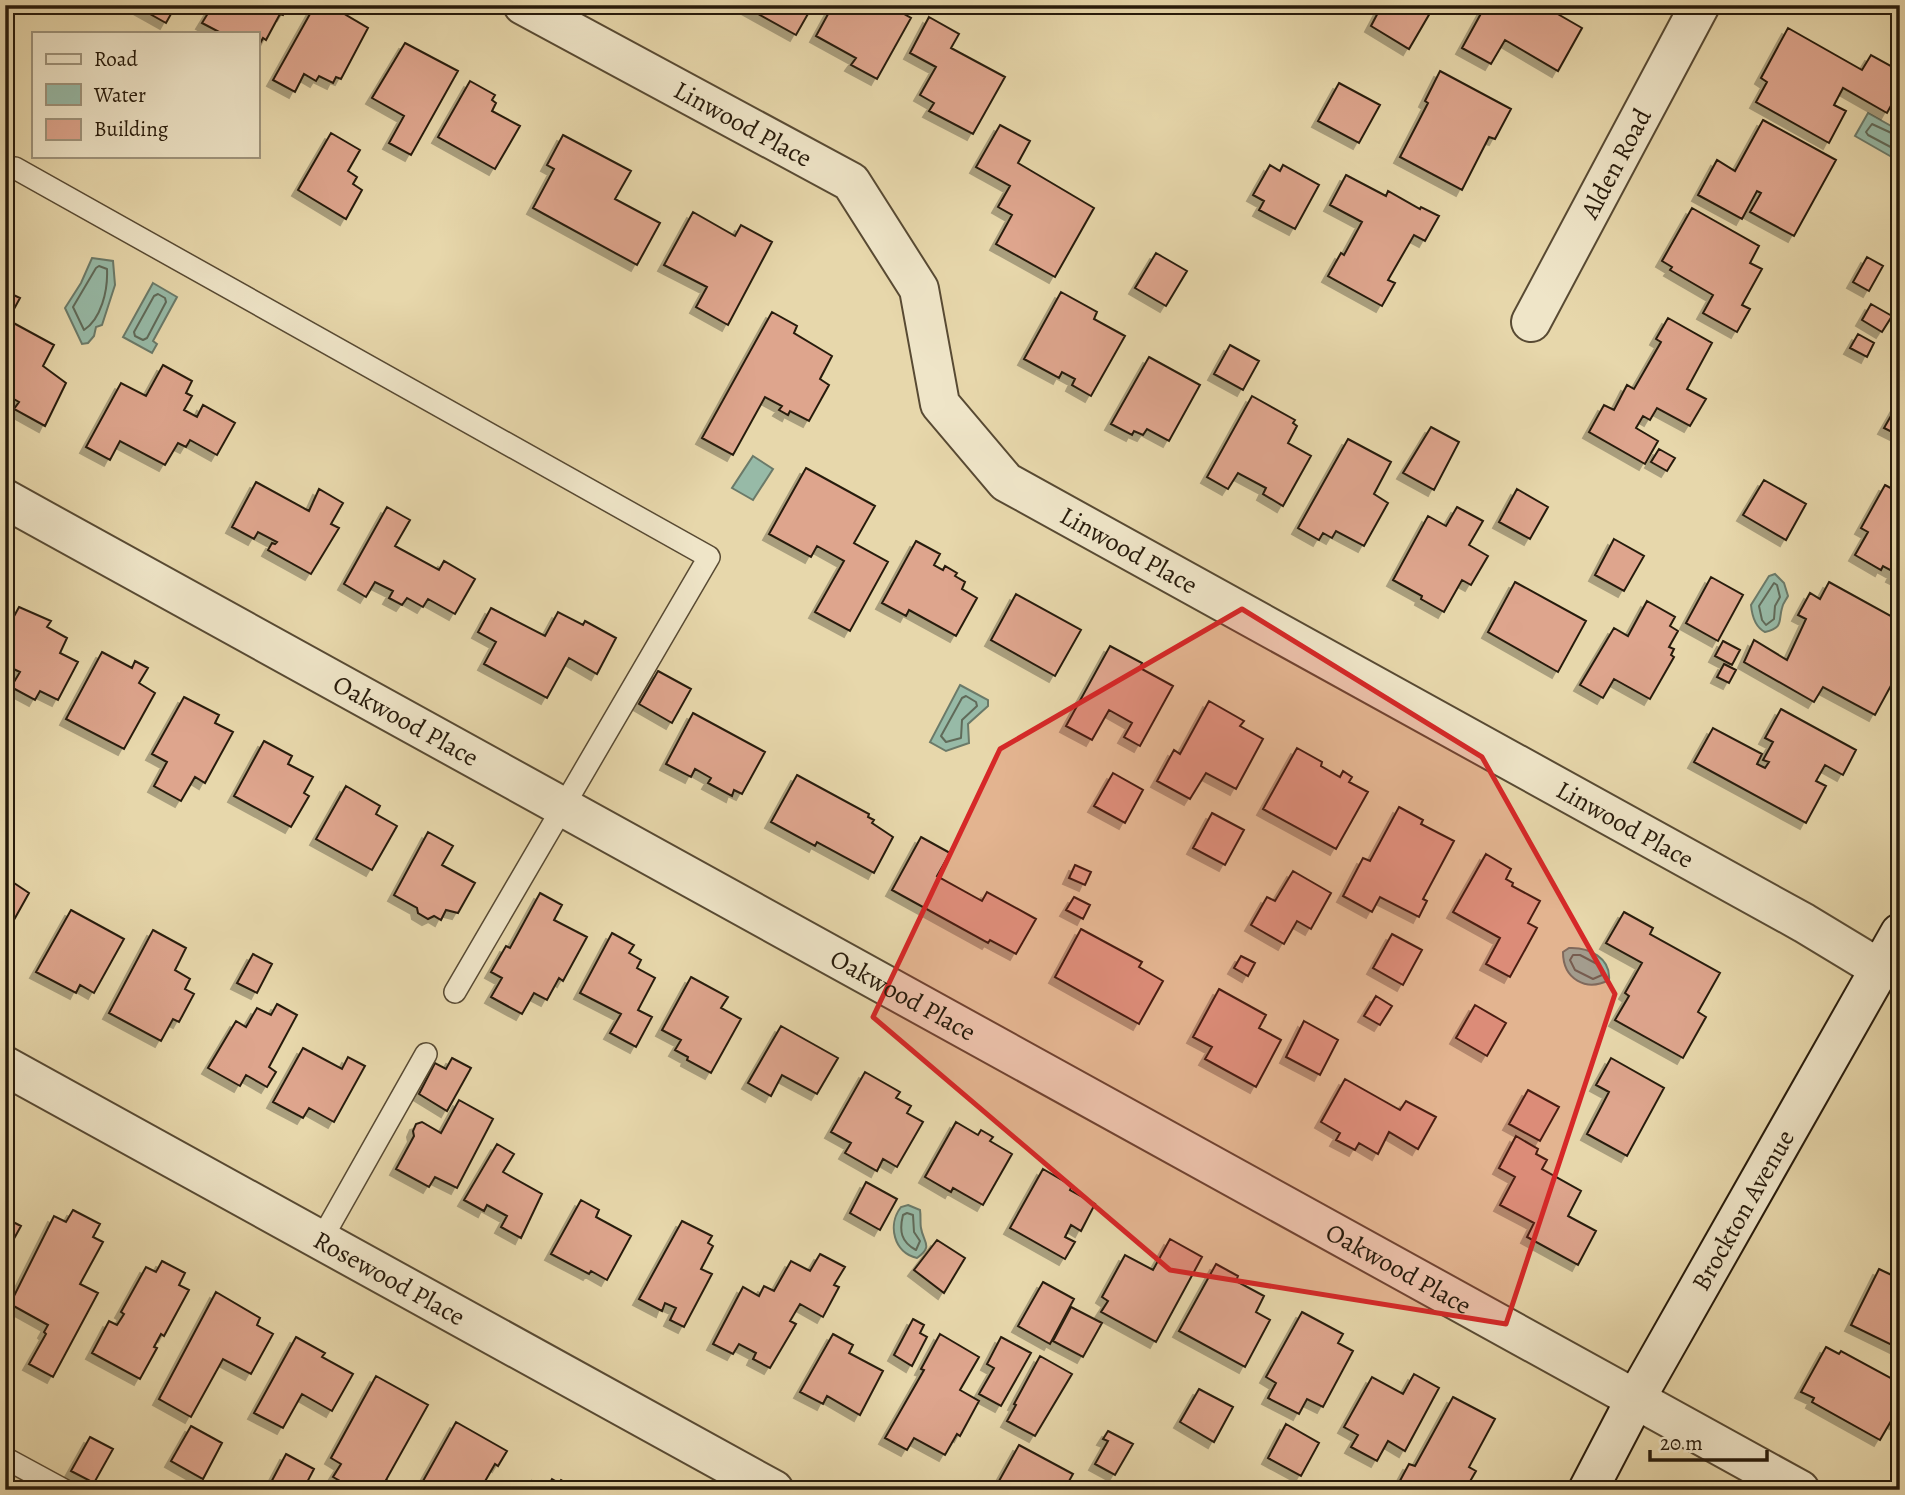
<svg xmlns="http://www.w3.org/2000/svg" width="1905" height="1495" font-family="Alegreya,serif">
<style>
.water{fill:#97baa7;stroke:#6b7a69;stroke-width:2}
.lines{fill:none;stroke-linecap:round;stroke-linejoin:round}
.shore{stroke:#606a59;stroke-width:2}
.building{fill:#dea58d;stroke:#281b0b;stroke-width:2;filter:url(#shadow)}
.service-casing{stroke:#584a33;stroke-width:24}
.minor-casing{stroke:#584a33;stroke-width:42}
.secondary-casing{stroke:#281b0b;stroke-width:42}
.service{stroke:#efe5c8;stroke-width:21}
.minor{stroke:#efe5c8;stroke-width:38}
.secondary{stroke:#efe5c8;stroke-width:38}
.marked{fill:#d62828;fill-opacity:0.2;stroke:#d62828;stroke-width:5;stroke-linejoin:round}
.labels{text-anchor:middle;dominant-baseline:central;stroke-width:5;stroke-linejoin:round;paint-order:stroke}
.street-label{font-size:26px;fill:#281b0b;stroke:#efe5c8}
</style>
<defs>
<filter id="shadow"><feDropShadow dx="-6" dy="6" stdDeviation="0" flood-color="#0004"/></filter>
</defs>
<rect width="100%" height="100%" fill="#e7d7ab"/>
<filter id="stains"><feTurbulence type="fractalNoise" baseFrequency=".00286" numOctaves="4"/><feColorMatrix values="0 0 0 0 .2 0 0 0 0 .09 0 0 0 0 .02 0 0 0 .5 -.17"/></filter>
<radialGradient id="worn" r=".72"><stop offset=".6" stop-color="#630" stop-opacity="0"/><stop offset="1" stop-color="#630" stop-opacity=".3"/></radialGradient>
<path class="water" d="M1868 113 1900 131V155L1897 160 1855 136Z
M92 258 113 261 115 285 102 325 96 327 94 336 88 343 82 344 65 308 81 283Z
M153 283 177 297 153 341 157 344 152 353 123 337Z
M753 456 773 469 753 500 732 488Z
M1775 574 1784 583 1788 596C1786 600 1783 603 1782 608 1778 622 1784 627 1765 632 1755 627 1752 616 1751 605L1769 576Z
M960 685 988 700V706L968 724 969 743 946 751 930 742Z
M1569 948C1589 947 1611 958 1609 980 1586 992 1563 979 1563 952Z
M908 1205 920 1210C921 1216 920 1223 921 1228 923 1242 934 1246 917 1258 894 1253 887 1225 901 1207Z"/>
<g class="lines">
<path class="shore" d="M1900 137 1872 124 1866 132 1868 135 1900 152
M99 266 107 269C108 291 101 319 84 330L73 307 96 268Z
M158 294 165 298 166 302 147 338 143 340 135 336 134 332 154 296Z
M1774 583 1777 585 1780 597 1775 606 1774 619 1766 625 1762 620 1759 606Z
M966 696 976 702 977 706 962 720 961 738 946 742 941 736 962 698Z
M1573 955H1580L1599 965 1602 975 1593 979 1575 970 1570 960Z
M907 1213 913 1215 914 1232 920 1241 916 1250C901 1242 899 1231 903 1215Z"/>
</g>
<path class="building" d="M134 5H176L166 23Z
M213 5H289L283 15 280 14 266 40 263 38 257 49V33H221L202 23Z
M315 5H329L368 28 341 79 336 77 333 83 319 76 316 81 304 74 295 92 273 80Z
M742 5H813L796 35Z
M833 5H838L852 13 856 5H888L911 18 877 79 851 65 856 58 816 36Z
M1382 5H1416L1430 13 1409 49 1371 26Z
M1479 5H1542L1582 28 1558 71 1505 40 1491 64 1462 48 1484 8Z
M929 17 959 34 951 48 1005 77 973 134 929 111 934 103 920 95 936 67 910 53Z
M1788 28 1862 70 1871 55 1900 71V89L1887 113 1843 88 1834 105 1846 111 1829 143 1756 102 1767 82 1761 78Z
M405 43 458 71 411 155 389 143 404 116 372 98Z
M1440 71 1511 109 1495 139 1489 137 1462 190 1400 157 1428 103 1425 101Z
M470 81 495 95 492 100 496 103 492 111 520 126 495 169 438 137Z
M1339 83 1380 105 1359 143 1318 121Z
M1763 120 1836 160 1794 236 1750 212 1761 193 1757 191 1742 219 1698 195 1717 160 1735 171Z
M1000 125 1030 141 1018 163 1094 208 1055 277 996 244 1012 215 998 207 1010 186 976 167Z
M331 133 360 150 348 171 357 177 353 184 362 190 346 219 298 190Z
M563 135 631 171 615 199 660 223 637 265 533 208 554 169 547 165Z
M1270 165 1280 171 1283 165 1319 185 1295 229 1259 210 1264 201 1253 195Z
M1346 175 1386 196 1388 191 1420 209 1421 207 1439 216 1425 241 1414 235 1388 280 1395 283 1382 306 1328 276 1341 253 1344 255 1362 222 1330 205Z
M1692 208 1759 246 1750 263 1762 269 1742 305 1750 309 1737 332 1703 313 1713 295 1670 270 1672 267 1662 261Z
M693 212 735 236 741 225 772 242 728 325 696 307 707 287 664 265Z
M1156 253 1187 271 1166 306 1135 288Z
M1867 257 1883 266 1869 291 1853 282Z
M5 291 20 298 8 320 54 345 43 366 66 383 45 426 14 409 19 402 5 394Z
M1061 292 1097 312 1094 319 1125 336 1091 396 1072 385 1075 379 1062 372 1059 378 1024 359Z
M1871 304 1892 316 1882 332 1862 320Z
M772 312 797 326 794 333 832 356 820 379 829 385 809 421 790 411 788 415 779 410 782 406 765 397 733 455 702 438Z
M1668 318 1712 343 1687 389 1706 399 1690 426 1657 408 1650 420 1643 416 1636 428 1658 441 1645 464 1589 432 1604 405 1614 410 1627 385 1634 389 1661 342 1656 339Z
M1858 334 1874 343 1867 357 1850 348Z
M1230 345 1259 361 1243 390 1214 374Z
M1149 357 1200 385 1169 441 1147 429 1143 435 1134 431 1132 435 1111 424Z
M163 365 192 381 186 393 192 396 184 410 197 417 203 405 235 423 217 455 190 440 186 447 178 443 165 465 120 441 110 460 86 447 121 383 146 396Z
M1252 396 1295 420 1293 423 1297 426 1288 443 1311 456 1283 506 1263 494 1266 488 1238 473 1228 489 1207 477Z
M1900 400V436L1884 428Z
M1431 427 1459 442 1434 490 1403 473Z
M1348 439 1391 462 1374 494 1388 503 1364 546 1336 531 1332 538 1323 533 1319 540 1298 528Z
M1659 449 1675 458 1667 471 1651 462Z
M806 468 875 506 854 543 888 562 850 631 815 612 844 561 817 546 811 557 769 534Z
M1764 480 1806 504 1786 540 1743 515Z
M256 482 309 511 319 489 343 503 331 524 339 528 311 574 268 550 272 543 275 544 277 542 258 532 254 539 232 527Z
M1885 485 1900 493V580L1892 576 1894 572 1883 566 1881 570 1855 555 1868 532 1861 528Z
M1517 489 1548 507 1530 539 1499 522Z
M387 507 410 520 395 546 439 570 444 561 475 579 455 614 428 599 423 607 407 598 402 605 389 598 393 591 375 582 366 597 344 584Z
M1457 507 1483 521 1469 545 1488 556 1471 585 1462 580 1444 612 1421 599 1422 596 1393 580 1428 516 1446 526Z
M1614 539 1644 556 1624 591 1595 575Z
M916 541 940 554 934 565 943 570 945 566 957 573 955 576 965 582 962 589 977 598 956 636 909 610 906 616 882 603Z
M1711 577 1743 595 1718 641 1686 623Z
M1515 582 1586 621 1558 672 1488 632Z
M1829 582 1900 621V669L1875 715 1823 687 1814 702 1744 662 1754 640 1787 660 1806 619 1798 615 1810 593 1820 599Z
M1016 594 1081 630 1055 676 991 640Z
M1647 601 1675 617 1670 626 1678 631 1669 647 1674 649 1671 655 1674 657 1650 699 1614 679 1603 698 1580 685 1614 628 1628 636Z
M19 607 51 621 47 627 67 638 60 653 78 662 58 700 40 691 35 700 11 687 20 672 5 665V633Z
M491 608 545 636 558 612 583 625 585 621 616 638 597 674 569 658 547 698 484 664 496 642 478 632Z
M1723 641 1740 650 1732 665 1715 656Z
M1110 646 1142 663 1140 668 1173 686 1140 746 1124 737 1132 723 1109 710 1092 740 1066 726Z
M102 652 132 668 135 661 148 668 139 683 155 693 124 749 66 719Z
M1724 664 1736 670 1729 683 1717 677Z
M658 671 691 689 672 723 639 704Z
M184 697 219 715 215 723 233 732 205 783 195 777 181 801 154 786 167 762 152 754Z
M1209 701 1244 721 1240 726 1263 739 1236 789 1206 773 1190 799 1157 781 1174 750 1180 754Z
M1781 709 1856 750 1843 775 1825 765 1816 781 1826 786 1806 823 1694 762 1713 728 1762 754 1757 764 1765 768 1769 762 1763 760 1773 742 1765 738Z
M693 713 765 752 742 794 734 790 732 796 708 783 711 778 695 769 691 777 666 764Z
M264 741 292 756 288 764 313 777 304 793 309 796 291 827 234 796Z
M1297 748 1322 762 1321 766 1340 777 1343 771 1352 777 1349 782 1368 792 1336 849 1263 809Z
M1113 773 1143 790 1125 823 1094 806Z
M797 775 869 814 868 817 874 820 872 823 893 837 874 873 817 842 815 846 771 822Z
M346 786 380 806 376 814 397 826 372 870 316 839Z
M1399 807 1423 820 1421 824 1454 841 1423 899 1427 901 1419 917 1380 897 1372 912 1343 896 1363 858 1370 861Z
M1212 813 1244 830 1225 865 1193 848Z
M428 832 453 846 442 865 475 883 458 913 446 910 441 920 434 916 428 919 418 913 417 908 394 895Z
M921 837 950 853 937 876 982 901 987 892 1036 919 1016 954 990 940 988 943 892 890Z
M1486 854 1511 869 1506 879 1513 883 1512 886 1540 901 1528 923 1537 928 1510 977 1486 964 1500 938 1453 912Z
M1075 865 1091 872 1085 885 1069 878Z
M1293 871 1331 893 1311 929 1297 921 1284 944 1251 925 1267 897 1275 901Z
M5 877 29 893 5 936Z
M540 893 562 905 554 920 587 937 563 981 559 978 547 1000 534 993 522 1014 491 997 502 978 491 972 506 946 510 948Z
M1074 897 1090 905 1083 919 1066 910Z
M71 910 124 939 94 993 80 985 76 993 36 972Z
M1624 912 1653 928 1650 934 1720 973 1698 1012 1706 1017 1683 1058 1615 1020 1629 996 1625 993 1642 963 1606 943Z
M1081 929 1142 962 1139 967 1163 981 1139 1024 1055 977Z
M153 930 186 948 175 970 190 979 185 989 194 994 179 1022 173 1019 161 1041 109 1013Z
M612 933 634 945 629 953 641 960 637 968 655 978 638 1010 652 1017 636 1047 610 1033 621 1014 580 993Z
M1392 934 1422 950 1403 985 1373 968Z
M253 954 272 964 257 993 237 983Z
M1241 956 1255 963 1248 976 1234 968Z
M691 977 728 997 721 1008 741 1019 711 1073 687 1060 688 1057 675 1050 681 1040 662 1030Z
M1219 989 1266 1015 1259 1028 1281 1040 1256 1087 1205 1059 1212 1047 1193 1037Z
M1376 996 1392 1006 1380 1025 1364 1016Z
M277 1004 297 1015 269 1067 276 1072 267 1087 246 1075 240 1086 208 1068 236 1021 246 1027 257 1008 271 1015Z
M1475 1005 1506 1023 1487 1056 1456 1038Z
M1304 1021 1338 1040 1320 1075 1286 1057Z
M781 1026 838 1058 817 1094 782 1075 771 1096 748 1083Z
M303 1048 342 1069 348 1057 365 1066 334 1122 309 1108 303 1118 273 1102Z
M452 1058 471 1068 447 1111 419 1094 435 1063 446 1069Z
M1611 1058 1664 1088 1627 1156 1587 1134 1609 1092 1596 1085Z
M865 1072 900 1092 896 1098 911 1106 907 1113 923 1122 897 1167 883 1159 877 1171 845 1153 851 1143 831 1132Z
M1345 1079 1400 1110 1406 1101 1436 1117 1418 1149 1389 1132 1378 1154 1359 1143 1355 1150 1336 1140 1340 1133 1321 1122Z
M1528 1090 1559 1107 1540 1141 1509 1124Z
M459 1100 493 1119 457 1188 435 1177 429 1187 396 1169 414 1136 413 1131 416 1124 422 1122 441 1133Z
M956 1122 978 1135 981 1130 993 1137 990 1141 1012 1154 983 1205 953 1188 951 1192 925 1177Z
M1516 1136 1538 1149 1536 1154 1547 1160 1542 1169 1581 1191 1568 1216 1596 1231 1578 1265 1527 1237 1534 1223 1500 1205 1515 1177 1499 1168Z
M497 1144 514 1154 503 1172 542 1194 521 1238 501 1227 507 1216 487 1205 484 1211 464 1200Z
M1043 1169 1072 1186 1070 1190 1095 1204 1081 1231 1071 1225 1065 1237 1075 1242 1065 1259 1010 1228Z
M866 1182 897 1199 880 1230 850 1213Z
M581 1200 599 1210 596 1217 631 1236 607 1280 591 1271 589 1274 551 1254Z
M73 1210 100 1224 93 1237 103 1242 80 1284 98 1293 53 1377 29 1364 46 1334 44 1332 48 1325 10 1304 54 1216 66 1222Z
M5 1218 21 1226 5 1255Z
M682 1221 712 1236 708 1243 713 1246 701 1269 712 1274 684 1327 670 1320 676 1308 665 1303 662 1311 639 1299Z
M1170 1239 1202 1257 1156 1342 1101 1312 1108 1301 1102 1297 1125 1255 1153 1270Z
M937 1240 965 1258 944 1293 914 1270Z
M820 1254 845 1267 834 1285 839 1287 823 1317 800 1304 790 1321 796 1324 770 1368 753 1359 756 1353 739 1344 733 1354 713 1344 743 1287 759 1296 764 1286 774 1291 791 1261 810 1271Z
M162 1261 185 1273 179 1285 189 1290 164 1336 161 1334 154 1347 157 1348 140 1379 92 1353 109 1321 117 1325 124 1314 121 1312 146 1267 156 1272Z
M1216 1264 1238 1276 1236 1281 1264 1296 1256 1312 1270 1320 1245 1367 1179 1331Z
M1879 1269 1900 1279V1349L1851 1325Z
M1043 1282 1074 1299 1050 1344 1018 1326Z
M216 1292 260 1318 257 1325 273 1334 251 1374 223 1359 191 1417 159 1399Z
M1071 1307 1102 1323 1083 1357 1053 1341Z
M1302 1312 1343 1334 1338 1343 1353 1351 1323 1407 1307 1399 1299 1414 1268 1398 1276 1383 1266 1377Z
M913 1319 924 1325 920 1333 927 1337 912 1366 894 1355Z
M833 1334 853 1345 849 1353 883 1371 860 1415 827 1396 823 1404 800 1392Z
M940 1334 979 1357 960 1390 979 1401 960 1436 957 1434 945 1455 914 1438 907 1450 885 1438 924 1370 921 1369Z
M296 1337 325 1353 322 1357 353 1374 332 1411 302 1394 283 1428 254 1413Z
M1001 1337 1031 1353 1001 1406 979 1394 994 1368 987 1364Z
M1826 1347 1839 1354 1841 1351 1900 1383V1425L1891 1421 1880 1440 1812 1402 1814 1398 1801 1392Z
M1040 1356 1072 1374 1035 1436 1007 1421 1016 1405 1014 1404Z
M1414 1374 1439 1388 1405 1451 1388 1441 1377 1461 1351 1447 1358 1435 1344 1427 1372 1377 1403 1394Z
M376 1376 428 1405 386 1480 398 1486 397 1490H337L340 1481 333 1477 341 1464 331 1458Z
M1199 1389 1233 1407 1214 1442 1180 1422Z
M1453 1397 1495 1419 1469 1467 1476 1471 1465 1490H1395L1409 1464 1415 1466Z
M456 1422 507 1451 498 1466 495 1464 480 1490H418Z
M1286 1424 1319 1443 1301 1476 1268 1458Z
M191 1426 222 1443 203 1479 171 1461Z
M1108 1431 1133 1444 1115 1475 1095 1464 1108 1441 1103 1439Z
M90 1437 113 1449 94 1483 71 1471Z
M1019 1445 1073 1474 1064 1490H994Z
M286 1454 314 1469 303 1490H267Z
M552 1479 559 1483 561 1480 579 1490H527L532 1481 547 1488Z"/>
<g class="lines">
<g class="service-casing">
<path id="service" d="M15 168 709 557 455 992
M321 1240 426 1054
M5 1458 64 1490"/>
</g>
<g class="minor-casing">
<g id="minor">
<path id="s1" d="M523 5 851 182 919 289 940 404 1006 482 1804 923 1880 969"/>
<path id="s2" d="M1531 322 1700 5"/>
<path id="s3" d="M5 499 1800 1490"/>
<path id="s4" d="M5 1066 774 1490"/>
</g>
</g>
<g class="secondary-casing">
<g id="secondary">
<path id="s5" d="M1588 1490 1636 1398 1900 933"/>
</g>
</g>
<use href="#service" class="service"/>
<use href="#minor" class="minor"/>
<use href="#secondary" class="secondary"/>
</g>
<path class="marked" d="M1242 609 1482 757 1615 994 1506 1324 1170 1270 873 1017 1000 749Z"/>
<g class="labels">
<g class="street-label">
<text stroke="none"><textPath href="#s1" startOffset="250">Linwood Place</textPath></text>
<text stroke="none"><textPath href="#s2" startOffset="180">Alden Road</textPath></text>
<text stroke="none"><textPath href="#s1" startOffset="859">Linwood Place</textPath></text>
<text stroke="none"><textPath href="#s3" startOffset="458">Oakwood Place</textPath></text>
<text stroke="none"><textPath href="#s1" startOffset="1426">Linwood Place</textPath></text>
<text stroke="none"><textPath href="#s3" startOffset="1026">Oakwood Place</textPath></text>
<text stroke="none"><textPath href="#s5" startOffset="320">Brockton Avenue</textPath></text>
<text stroke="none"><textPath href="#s3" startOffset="1592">Oakwood Place</textPath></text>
<text stroke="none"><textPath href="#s4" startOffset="439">Rosewood Place</textPath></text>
</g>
</g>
<rect width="1905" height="1495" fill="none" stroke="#e7d7ab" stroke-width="28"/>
<rect x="7" y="7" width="1891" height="1481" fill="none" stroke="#281b0b" stroke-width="3.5"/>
<rect x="14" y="14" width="1877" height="1467" fill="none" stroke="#281b0b" stroke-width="2"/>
<rect x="32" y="32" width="228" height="126" fill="#efe5c8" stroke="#9f947c" stroke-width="2"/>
<rect x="46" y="54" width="35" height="10" fill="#efe5c8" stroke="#9f947c" stroke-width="2"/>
<text x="94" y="66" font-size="21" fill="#281b0b">Road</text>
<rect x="46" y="84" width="35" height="21" fill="#97baa7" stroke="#9f947c" stroke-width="2"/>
<text x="94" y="102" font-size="21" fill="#281b0b">Water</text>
<rect x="46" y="119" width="35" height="21" fill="#dea58d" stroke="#9f947c" stroke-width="2"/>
<text x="94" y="136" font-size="21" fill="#281b0b">Building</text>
<path d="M1650 1450v10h117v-10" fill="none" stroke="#281b0b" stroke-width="3.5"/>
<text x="1660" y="1450" font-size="21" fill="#281b0b" stroke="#efe5c8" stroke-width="5" paint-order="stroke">20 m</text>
<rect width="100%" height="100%" filter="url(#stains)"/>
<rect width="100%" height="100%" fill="url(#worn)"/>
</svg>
